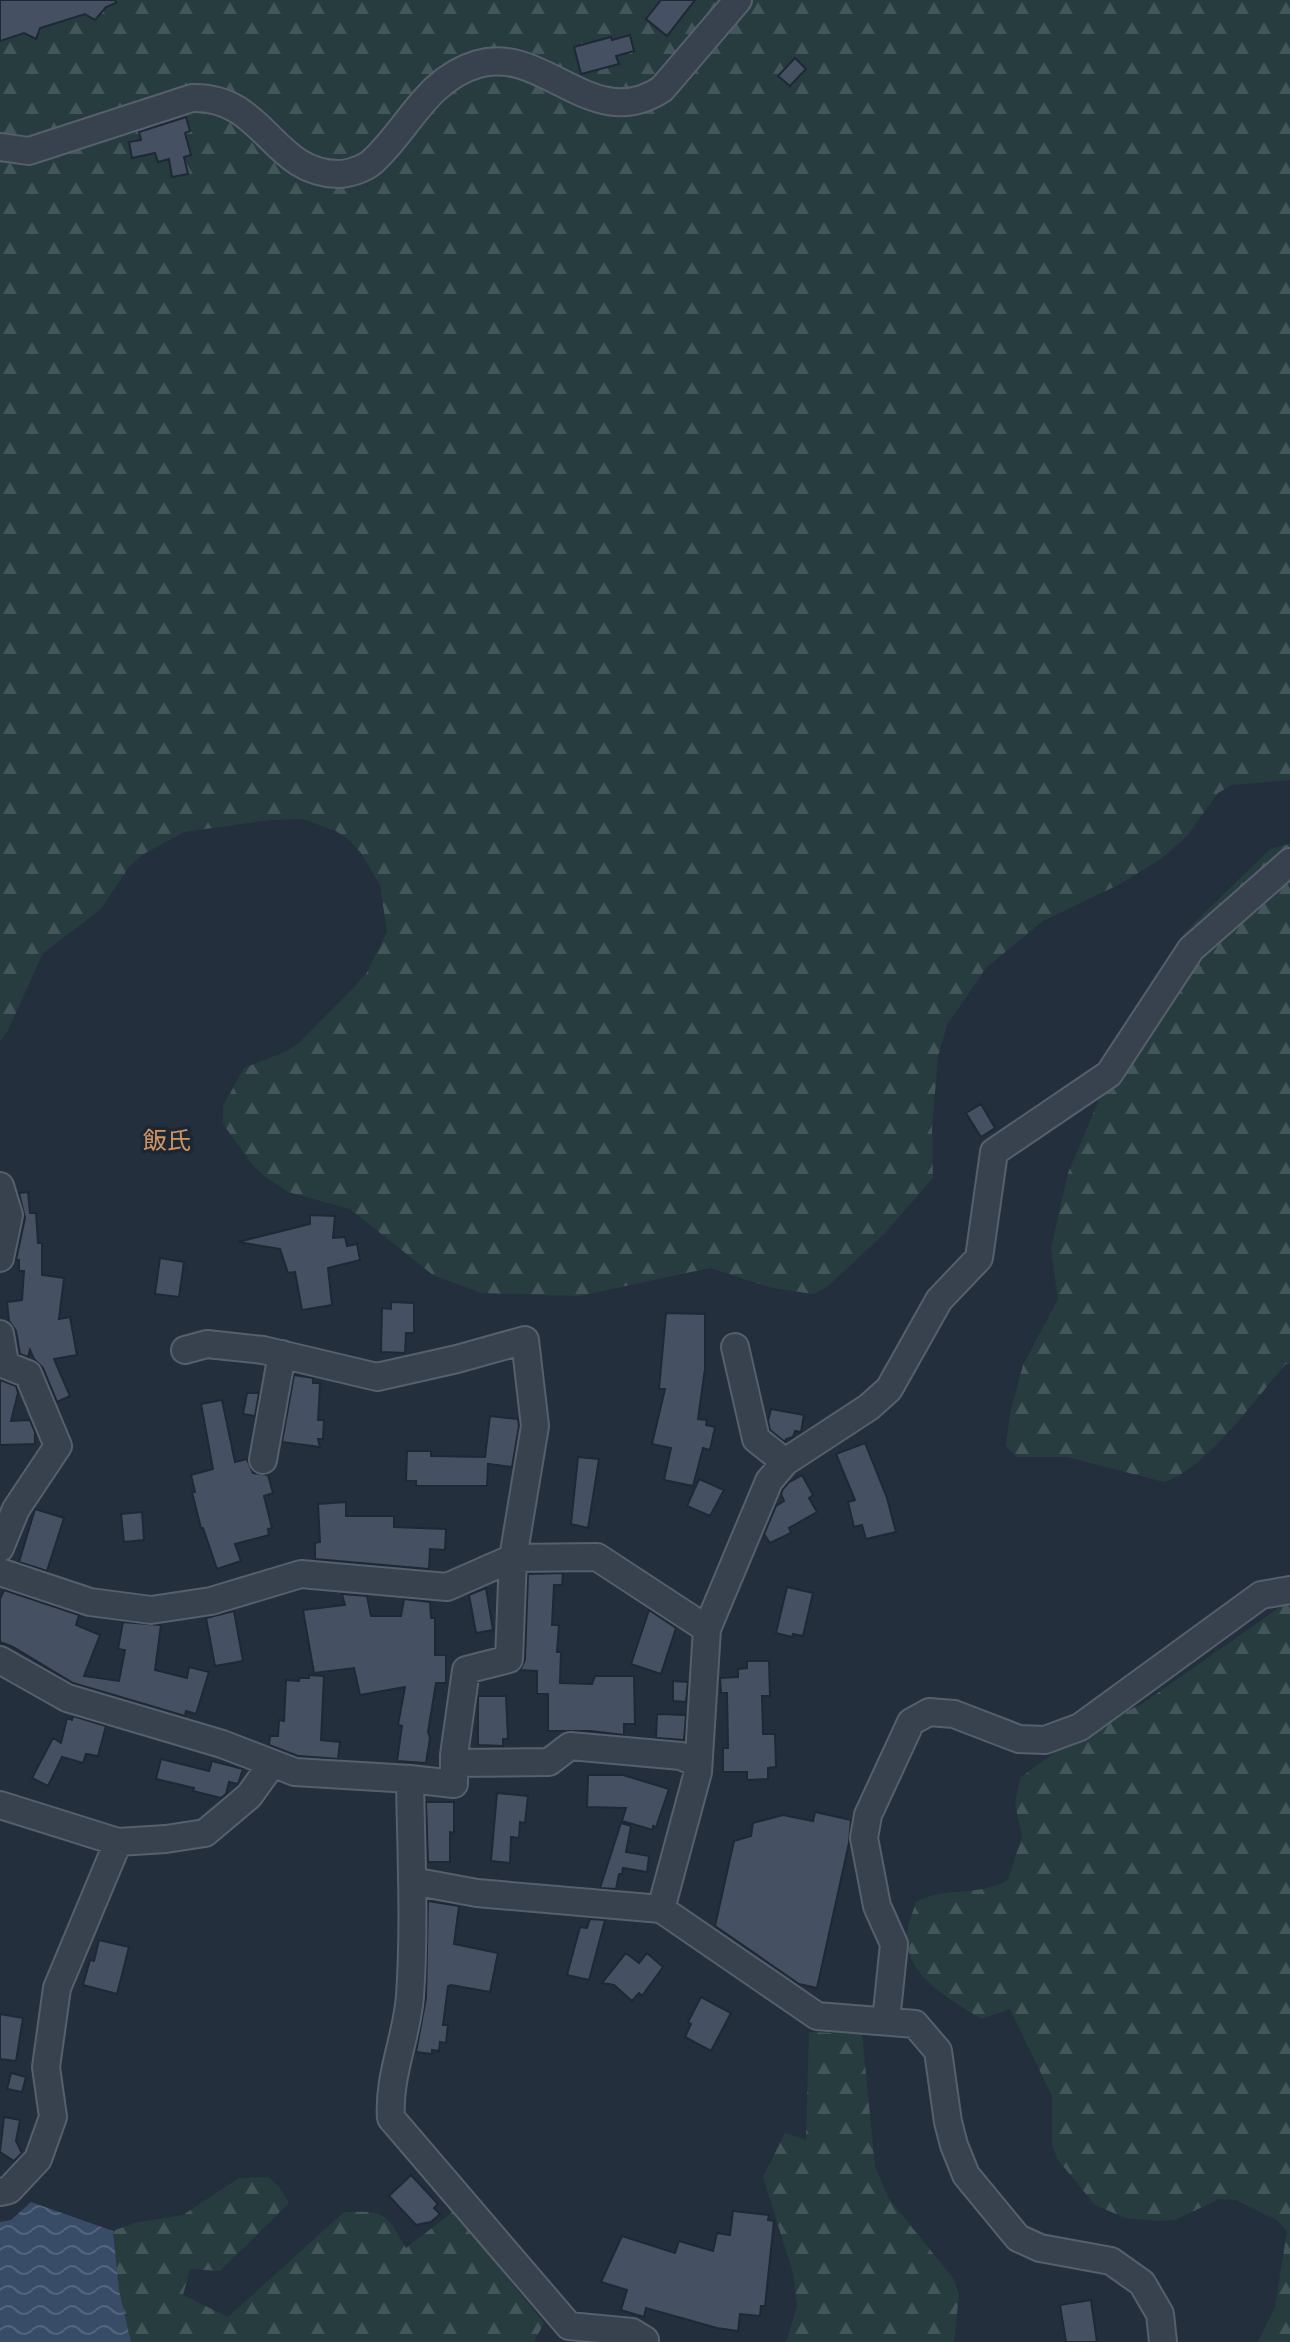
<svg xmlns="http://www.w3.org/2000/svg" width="1290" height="2342" font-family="Commissioner,'Noto Sans JP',sans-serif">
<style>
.forest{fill:url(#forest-firs)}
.water{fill:url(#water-waves)}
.building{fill:#455162;stroke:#1f2835;stroke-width:2}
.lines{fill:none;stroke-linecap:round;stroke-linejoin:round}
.minor-casing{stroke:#565f6c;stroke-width:30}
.minor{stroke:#38414e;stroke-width:26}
.labels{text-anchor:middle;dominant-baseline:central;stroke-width:7;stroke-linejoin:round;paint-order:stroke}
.quarter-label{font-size:24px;fill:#d59563;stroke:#1d2633}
</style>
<defs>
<pattern id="forest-firs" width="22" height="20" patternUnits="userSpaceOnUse" patternTransform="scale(2)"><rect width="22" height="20" fill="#263c3f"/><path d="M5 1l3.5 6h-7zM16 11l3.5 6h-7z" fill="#435659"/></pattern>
<pattern id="water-waves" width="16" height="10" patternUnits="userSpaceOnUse" patternTransform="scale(2)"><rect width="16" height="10" fill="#394c67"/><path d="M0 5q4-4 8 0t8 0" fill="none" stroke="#53647b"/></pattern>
</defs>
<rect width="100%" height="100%" fill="#242f3e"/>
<path class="forest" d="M0 0H1290V780L1232 785 1218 793 1187 836 1161 859 1120 884 1043 921 986 968 947 1025 938 1057 932 1129 933 1178 885 1233 827 1287 813 1294 772 1288 710 1268 579 1296 481 1293 433 1275 350 1209 288 1192 263 1175 252 1164 223 1124V1106L244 1068 285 1052 299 1043 355 986 366 974 387 932 380 885 361 853 349 840 336 831 303 819 271 820 184 832 142 855 129 867 100 910 43 953 8 1030 0 1042Z
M1290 844V1364H1286C1255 1399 1206 1469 1164 1482L1067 1457H1017L1006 1446 1010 1414 1023 1365 1058 1299 1051 1249 1068 1173 1135 1015 1184 933 1270 849Z
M1290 1600V2342H1258L1275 2307 1287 2231 1277 2220 1236 2200 1219 2199 1175 2220 1158 2221 1125 2218 1095 2205 1058 2160 1052 2145V2096L1010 2009 982 2019C952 2001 902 1974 907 1933 908 1923 913 1912 916 1902 945 1886 980 1897 1008 1880L1022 1836 1015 1804 1020 1778 1082 1732 1142 1704Z
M809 2032 862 2034 875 2167 889 2199 953 2278 959 2294 954 2342H786L797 2306 793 2273 763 2177 785 2133 806 2140Z
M268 2177 279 2187 289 2203 220 2271 190 2269 183 2295 228 2317 344 2212C386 2211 385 2212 406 2248L454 2211 544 2323 534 2342H131L119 2290 113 2231 134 2223 183 2215 239 2178Z"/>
<path class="water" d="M31 2202 113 2231 119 2290 131 2342H0V2222L11 2220Z"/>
<path class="building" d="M0 0H115L116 3 106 7 95 20 85 14 40 28 36 39 24 33 0 41Z
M661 0H695L667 36 646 19Z
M630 35 634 51 616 56 619 64 581 74 574 47 611 37 612 40Z
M795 58 806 69 790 86 778 76Z
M186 117 190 131 185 133 191 155 184 157 188 174 172 177 169 159 158 162 155 153 132 158 129 142 141 140 139 132Z
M981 1104 995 1128 981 1137 966 1113Z
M28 1192 30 1213H36L38 1243H42V1275L64 1278 59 1319 70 1317 77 1355 54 1359 70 1396 57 1402 43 1368 34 1359 30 1350 28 1357 20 1354 16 1331 9 1321 7 1302 22 1300 24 1271H19V1260H16L25 1218 19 1193Z
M310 1215 335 1216 333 1238 345 1237 347 1246 357 1244 360 1260 328 1268 332 1305 302 1310 295 1272 288 1273 280 1249 238 1242 310 1224Z
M160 1258 184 1262 179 1297 155 1294Z
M391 1302 414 1303V1333H406L405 1353 381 1352 382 1308 391 1309Z
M666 1313 705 1314V1369L698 1419 707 1420 706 1425 715 1427 710 1450 703 1448 693 1486 664 1480 671 1448 652 1444 665 1389H659Z
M294 1375 313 1378V1383H320L318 1420H324L323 1439H318L320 1447 282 1442Z
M0 1380 16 1386 18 1393 11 1421 30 1420 35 1432V1444L0 1445Z
M247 1393H259L255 1416 243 1414Z
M222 1400 235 1462 247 1459 253 1473 268 1475 273 1493 264 1496 272 1528 268 1529 269 1535 235 1544 241 1561 217 1569 203 1528H201L192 1492H195L191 1475 213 1469 201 1404Z
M771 1409 804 1415 801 1432 795 1431 793 1437 786 1439 785 1442 770 1430 768 1421Z
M490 1416 518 1419 519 1426 512 1467 488 1464 487 1486H416V1481H406L407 1451H431V1456L485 1457Z
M865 1443 887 1498 896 1532 866 1539 862 1525 854 1527 848 1502 855 1500 836 1454Z
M578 1457 599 1459 588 1528 571 1524Z
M802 1475 813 1495 809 1498 817 1512 789 1528 791 1533 770 1543 764 1534 776 1506 784 1501 781 1494 783 1489 789 1482Z
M699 1479 724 1490 710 1516 687 1506Z
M346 1502V1516H394V1527L446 1529 445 1550 430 1549 429 1569 315 1559V1543L320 1542 318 1504Z
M35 1509 64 1518 47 1571 19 1562Z
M142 1512 144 1540 124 1542 121 1514Z
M563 1573 562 1585H554L552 1625H559L557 1652H561L560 1683 592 1684 595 1676H634L635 1724H624V1735L591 1731H548V1694H537V1671L520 1670 525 1660 528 1574Z
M787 1587 813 1593 803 1636 793 1634 792 1637 776 1633Z
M486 1588 493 1630 476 1633 469 1595Z
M4 1590 79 1615 76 1625 100 1635 84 1676 119 1681 125 1650 118 1649 123 1622 161 1625 155 1670 187 1678 189 1667 209 1672 196 1714 186 1711 185 1716 73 1683 13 1647 0 1642V1599Z
M342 1594 367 1596 371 1616H401L404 1599 430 1602 431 1618H435V1655H446V1683H436L428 1732 430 1738 426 1763 397 1761 402 1726 398 1725 405 1687 360 1695 354 1668 314 1673 303 1610 345 1605Z
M649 1610 676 1628 661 1674 631 1664Z
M234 1611 243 1661 215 1666 206 1618Z
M747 1661H769L770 1696H762L763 1734H775L776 1767 768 1768V1779L747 1780V1772H723V1748H728L727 1693H721L720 1678 738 1677V1669L747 1668Z
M309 1675 324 1676 321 1740 340 1742 338 1759 298 1756 269 1745 270 1736H278L279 1720 284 1721 286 1680 299 1681 300 1678H309Z
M673 1681 688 1682 686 1702 673 1701Z
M478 1696H506L508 1739H503V1746L478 1745Z
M657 1714 686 1715 684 1740 656 1738Z
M73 1716 106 1726 98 1756 86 1754 83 1763 62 1757 48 1786 32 1778 53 1738 61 1743 67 1718 72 1720Z
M161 1759 209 1771 212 1761 243 1769 238 1784 229 1782 226 1794 221 1798 193 1791 194 1788 156 1779Z
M588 1775H623L669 1789 656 1827 653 1826V1830L622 1821 626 1808 587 1807Z
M497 1793 528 1796 525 1823 520 1822 519 1838 511 1837 510 1863 491 1861Z
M426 1802H454V1833L450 1832V1862H428Z
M815 1812 851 1820 849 1843 817 1988 799 1984 715 1926 734 1841 751 1836 753 1823 783 1815 813 1821Z
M621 1823 631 1826 626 1852 649 1856 647 1872 623 1868 622 1874H619L616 1889 600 1888Z
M428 1901 459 1906 454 1944 498 1953 490 1992 451 1985 448 1986 443 2025H448L446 2043 440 2042 439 2051 432 2050V2054L416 2052 426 1998Z
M590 1919 605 1920 589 1980 567 1975 580 1927 587 1928Z
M99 1940 129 1947 117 1994 83 1985 90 1960 94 1961Z
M626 1953 639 1963 647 1953 663 1967 642 1996 639 1993 632 2001 614 1985 602 1983Z
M701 1997 731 2013 711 2051 685 2037 691 2024 688 2022Z
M0 2014 23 2018 16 2061 0 2059Z
M11 2073 26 2077 22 2092 7 2089Z
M4 2117 20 2120 16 2141 22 2153 14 2161 0 2152Z
M411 2175 438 2204 434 2208 440 2214 431 2222 416 2225 389 2196Z
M733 2211 769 2215 768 2220 774 2221 765 2306H761L760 2316 740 2314 738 2331 717 2328 646 2308 644 2317 621 2310 627 2290 601 2282 622 2236 675 2253 679 2241 713 2251 717 2233 730 2235Z
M1091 2300 1097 2342H1066L1060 2305Z"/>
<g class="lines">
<g class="minor-casing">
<path id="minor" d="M0 147 29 151 192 98C265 96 271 173 338 174 348 174 364 169 372 162 408 130 426 79 478 64 544 45 593 135 662 89L738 0
M0 1186 9 1215 0 1258
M0 1334 5 1363
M735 1347 756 1439 785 1462
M185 1350 207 1344 263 1350 377 1377 457 1359 525 1340 535 1426 513 1558 509 1659 466 1670 454 1755V1784L410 1779
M0 1363 28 1374 58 1446 16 1509 0 1548
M263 1460 282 1354
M0 1572 90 1602 151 1610 211 1601 301 1574 447 1587 513 1558 597 1557 707 1629
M0 1660 67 1698 222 1744 295 1772 410 1779C411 1851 415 1924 410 1996 407 2037 388 2076 391 2118L569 2326 632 2332 645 2340 644 2342
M454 1763 549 1762 570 1746 681 1756 698 1764
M0 1805 118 1842 166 1839 205 1833 249 1796 272 1764
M412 1881 477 1893 661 1909 817 2016 915 2024 938 2051 948 2122 954 2145 966 2175 1018 2238 1040 2248 1111 2261 1142 2283 1160 2314 1163 2342
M661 1909 698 1772 707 1629 769 1481 785 1462 869 1407 889 1389 939 1300 979 1258 994 1152 1109 1074 1191 949 1290 862
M886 2021 894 1944 877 1906 864 1838 868 1815 911 1722 929 1712 954 1714 1019 1739 1045 1740 1080 1727 1261 1595 1290 1590
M0 2192 9 2190 38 2159 53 2117 46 2067 57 1988 118 1842"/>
</g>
<use href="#minor" class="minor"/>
</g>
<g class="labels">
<g class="quarter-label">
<text x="167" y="1139">飯氏</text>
</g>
</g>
</svg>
